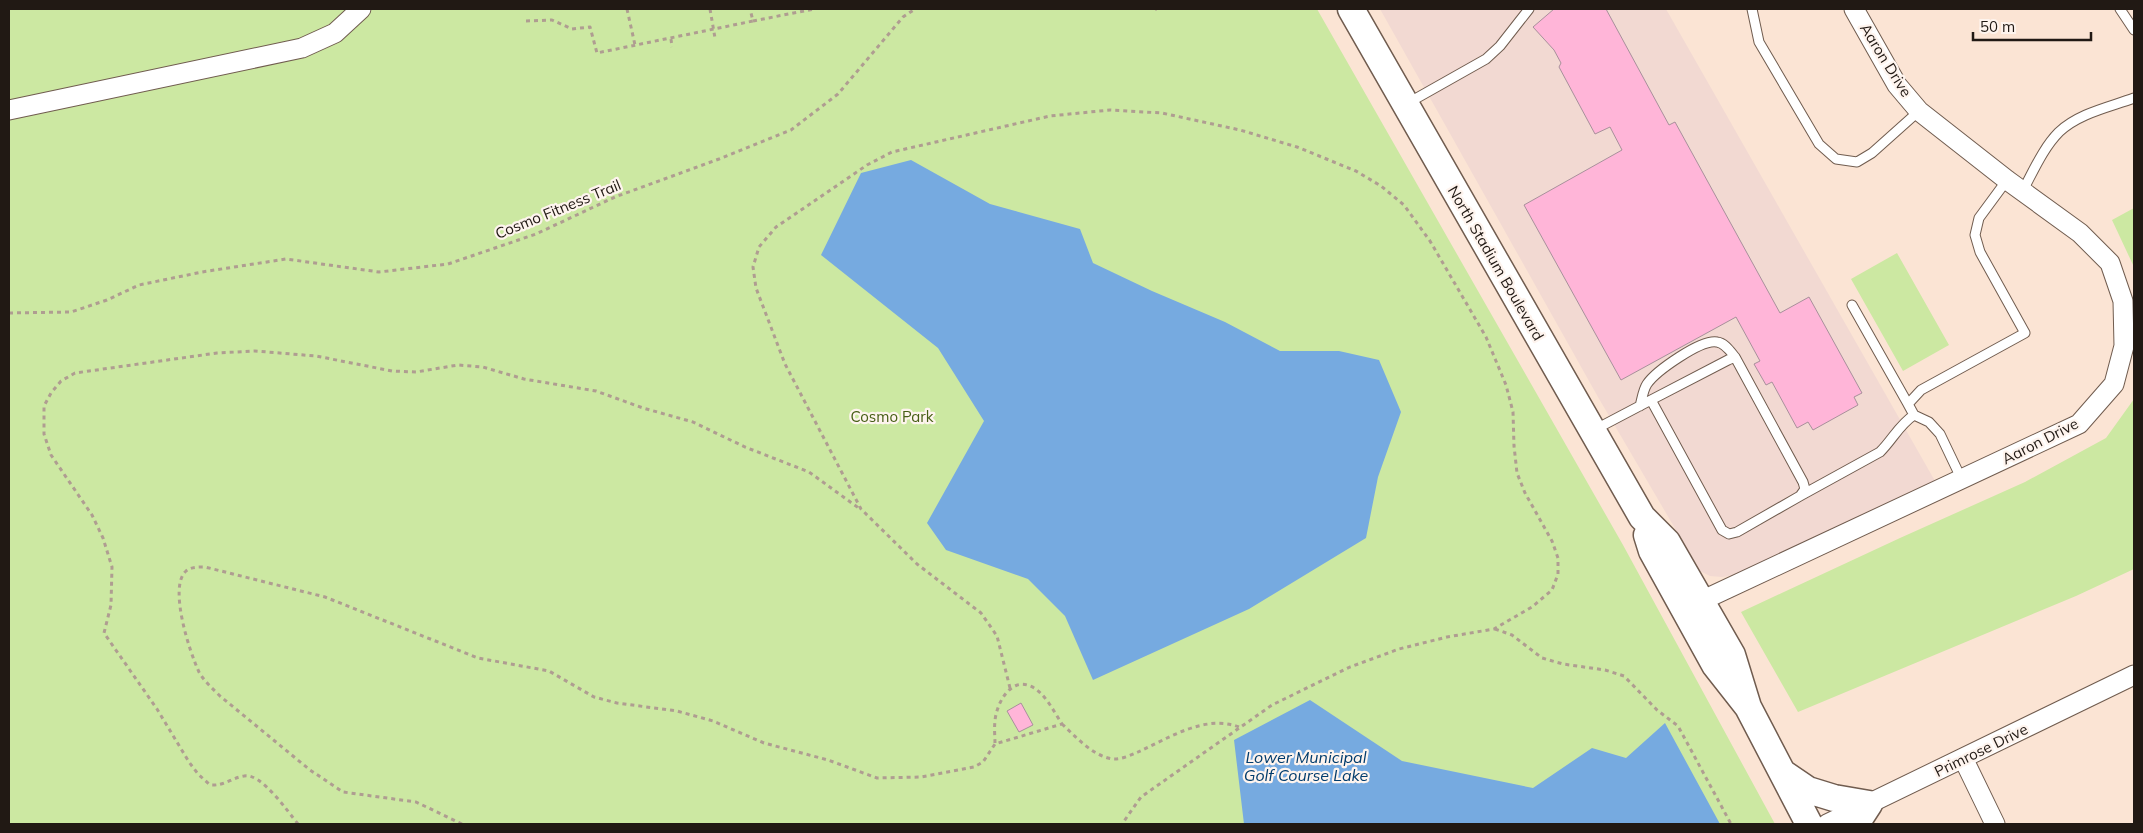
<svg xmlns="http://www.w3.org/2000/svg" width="2143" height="833" font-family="Mulish,sans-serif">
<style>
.education{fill:#f2d9d2}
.green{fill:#cce8a2}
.water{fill:#76aae0}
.building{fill:#ffb5d8;stroke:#a8909b}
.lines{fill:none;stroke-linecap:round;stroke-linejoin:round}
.lane-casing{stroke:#705c4f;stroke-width:11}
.street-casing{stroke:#705c4f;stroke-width:21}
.secondary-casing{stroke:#705c4f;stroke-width:29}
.path{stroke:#af9d91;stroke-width:3;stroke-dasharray:4 4;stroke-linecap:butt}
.lane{stroke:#fff;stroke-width:9}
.street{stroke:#fff;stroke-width:19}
.secondary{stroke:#fff;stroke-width:26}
.labels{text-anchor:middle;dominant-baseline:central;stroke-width:4.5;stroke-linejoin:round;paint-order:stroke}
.street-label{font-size:15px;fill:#211914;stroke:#fef4ee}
.park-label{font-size:15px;fill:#465e15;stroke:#fef4ee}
.water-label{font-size:16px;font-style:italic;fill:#003b6c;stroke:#fef4ee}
</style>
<rect width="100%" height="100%" fill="#fbe4d4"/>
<path class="education" d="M1380 9H1666L1935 481 1735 575 1722 577 1710 576 1700 571 1598 397Z"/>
<path class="green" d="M9 9H1317L1623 545 1775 824H9Z
M2134 208V267L2112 220Z
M1897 253 1949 345 1903 371 1851 279Z
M2134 399V569L2076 596 1798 712 1741 612 1900 538 2025 482 2106 438Z"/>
<path class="water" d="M911 160 990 204 1080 229 1093 263 1152 291 1225 322 1280 351H1339L1379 360 1401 412 1378 477 1366 538 1249 609 1093 680 1065 616 1028 579 946 550 927 523 984 421 938 348 821 255 861 173Z
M1310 700 1402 761 1533 788 1592 748 1626 758 1665 723 1720 824H1244L1234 740Z"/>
<path class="building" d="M1554 9H1606L1669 125 1675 122 1780 313 1809 297 1862 393 1854 397 1858 405 1813 430 1808 422 1797 428 1772 382 1766 385 1754 364 1760 361 1736 317 1621 380 1524 205 1622 150 1610 127 1595 134 1559 67 1561 63 1554 50 1533 27Z
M1021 703 1033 725 1019 732 1007 711Z"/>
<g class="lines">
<g class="lane-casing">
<path id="lane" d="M1752 9 1759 42 1819 144 1836 159 1857 162 1872 153 1919 111
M2120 9 2134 30
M1408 103 1486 59 1500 46 1529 9
M2022 192C2033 172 2043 148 2059 132 2079 113 2110 107 2134 98
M1852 305 1908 404
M1640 406C1642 399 1643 390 1647 384 1656 371 1701 339 1717 342 1725 343 1730 351 1735 357
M1594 430 1651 400 1728 360 1735 357 1803 482 1805 489 1800 496 1737 532 1729 534 1722 530 1651 400
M1962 480 1940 434 1929 422 1914 415 1908 404 1921 390 2025 333 1980 252 1975 235 1979 218 2007 180
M1800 496 1880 452C1893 439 1899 425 1914 415"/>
</g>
<g class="street-casing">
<path id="street" d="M9 110 302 48 335 33 361 9
M1701 601 2079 424 2114 384 2124 346 2123 301 2110 263 2080 233 2007 180 1919 111 1897 85 1854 9
M1963 758 1995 824
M1827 824 2134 675"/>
</g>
<g class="secondary-casing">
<path id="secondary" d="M1351 9 1642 517 1667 542 1732 655 1748 707
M1647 535 1652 551 1715 665 1748 707 1809 824
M1783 773 1808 790 1834 798 1869 804 1856 824"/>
</g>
<path class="path" d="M627 9 635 45
M710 9 715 38
M1155 9H1157
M526 21 552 20 572 29 590 27 597 53 753 21 750 9
M753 21 814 9
M671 39 672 47
M9 313 71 312 107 300 139 285 202 272 286 259 379 272 448 264 536 234 615 197 719 159 791 130 838 94 903 17 915 9
M1495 629 1512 635 1542 658 1563 664 1605 670 1624 676 1657 710 1678 726 1731 824
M1010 688 997 636 981 613 917 564 861 509 785 364 756 288 753 267 759 247 776 227 867 165 892 152 1050 116 1110 110 1162 113 1240 130 1297 147 1356 171 1381 186 1404 205 1430 241 1486 337 1506 385 1513 412 1514 446 1517 473 1525 493 1552 541 1558 558V574L1552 590 1532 607 1494 629 1447 637 1399 649 1350 667 1272 705 1141 797 1122 824
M1062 724C1076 737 1090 753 1108 758 1118 761 1129 756 1138 752 1169 738 1205 714 1239 727
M298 824C288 812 261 772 244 776 231 778 225 786 210 785L198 774 189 762 157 709 104 633 111 605 112 567 103 538 92 515 51 455 44 434V406L51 393 61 381 75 373 217 353 255 351 316 356 392 371 416 372 458 365 483 367 524 379 596 391 643 408 693 422 745 447 809 472 860 509
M462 824 416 802 343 792 310 770 220 696C212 688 204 681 199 672 190 653 168 587 186 571 191 567 198 567 205 567L325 597 478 658 549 671 594 697 617 703 677 711 713 721 764 743 828 760 877 778 921 777 974 767 983 762 995 744 1062 724C1054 712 1044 691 1030 686 1010 677 996 705 995 721 994 729 995 737 995 744"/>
<use href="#lane" class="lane"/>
<use href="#street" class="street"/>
<use href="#secondary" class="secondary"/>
</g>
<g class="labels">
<g class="street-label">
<text transform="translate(1886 60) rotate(58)">Aaron Drive</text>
<text transform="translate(558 209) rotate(-22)">Cosmo Fitness Trail</text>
<text transform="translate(1496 263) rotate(60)">North Stadium Boulevard</text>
<text transform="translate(2040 441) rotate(-27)">Aaron Drive</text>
<text transform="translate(1981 750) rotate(-26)">Primrose Drive</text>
</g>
<g class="park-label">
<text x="892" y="416">Cosmo Park</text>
</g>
<g class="water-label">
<text x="1306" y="757">Lower Municipal<tspan x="1306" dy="18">Golf Course Lake</tspan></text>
</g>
</g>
<rect width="2143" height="833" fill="none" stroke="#211914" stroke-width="20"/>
<path d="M1973 32v8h118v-8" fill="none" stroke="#211914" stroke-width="2.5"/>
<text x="1980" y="32" font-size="15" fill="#211914" stroke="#fef4ee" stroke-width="4" paint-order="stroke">50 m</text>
</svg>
